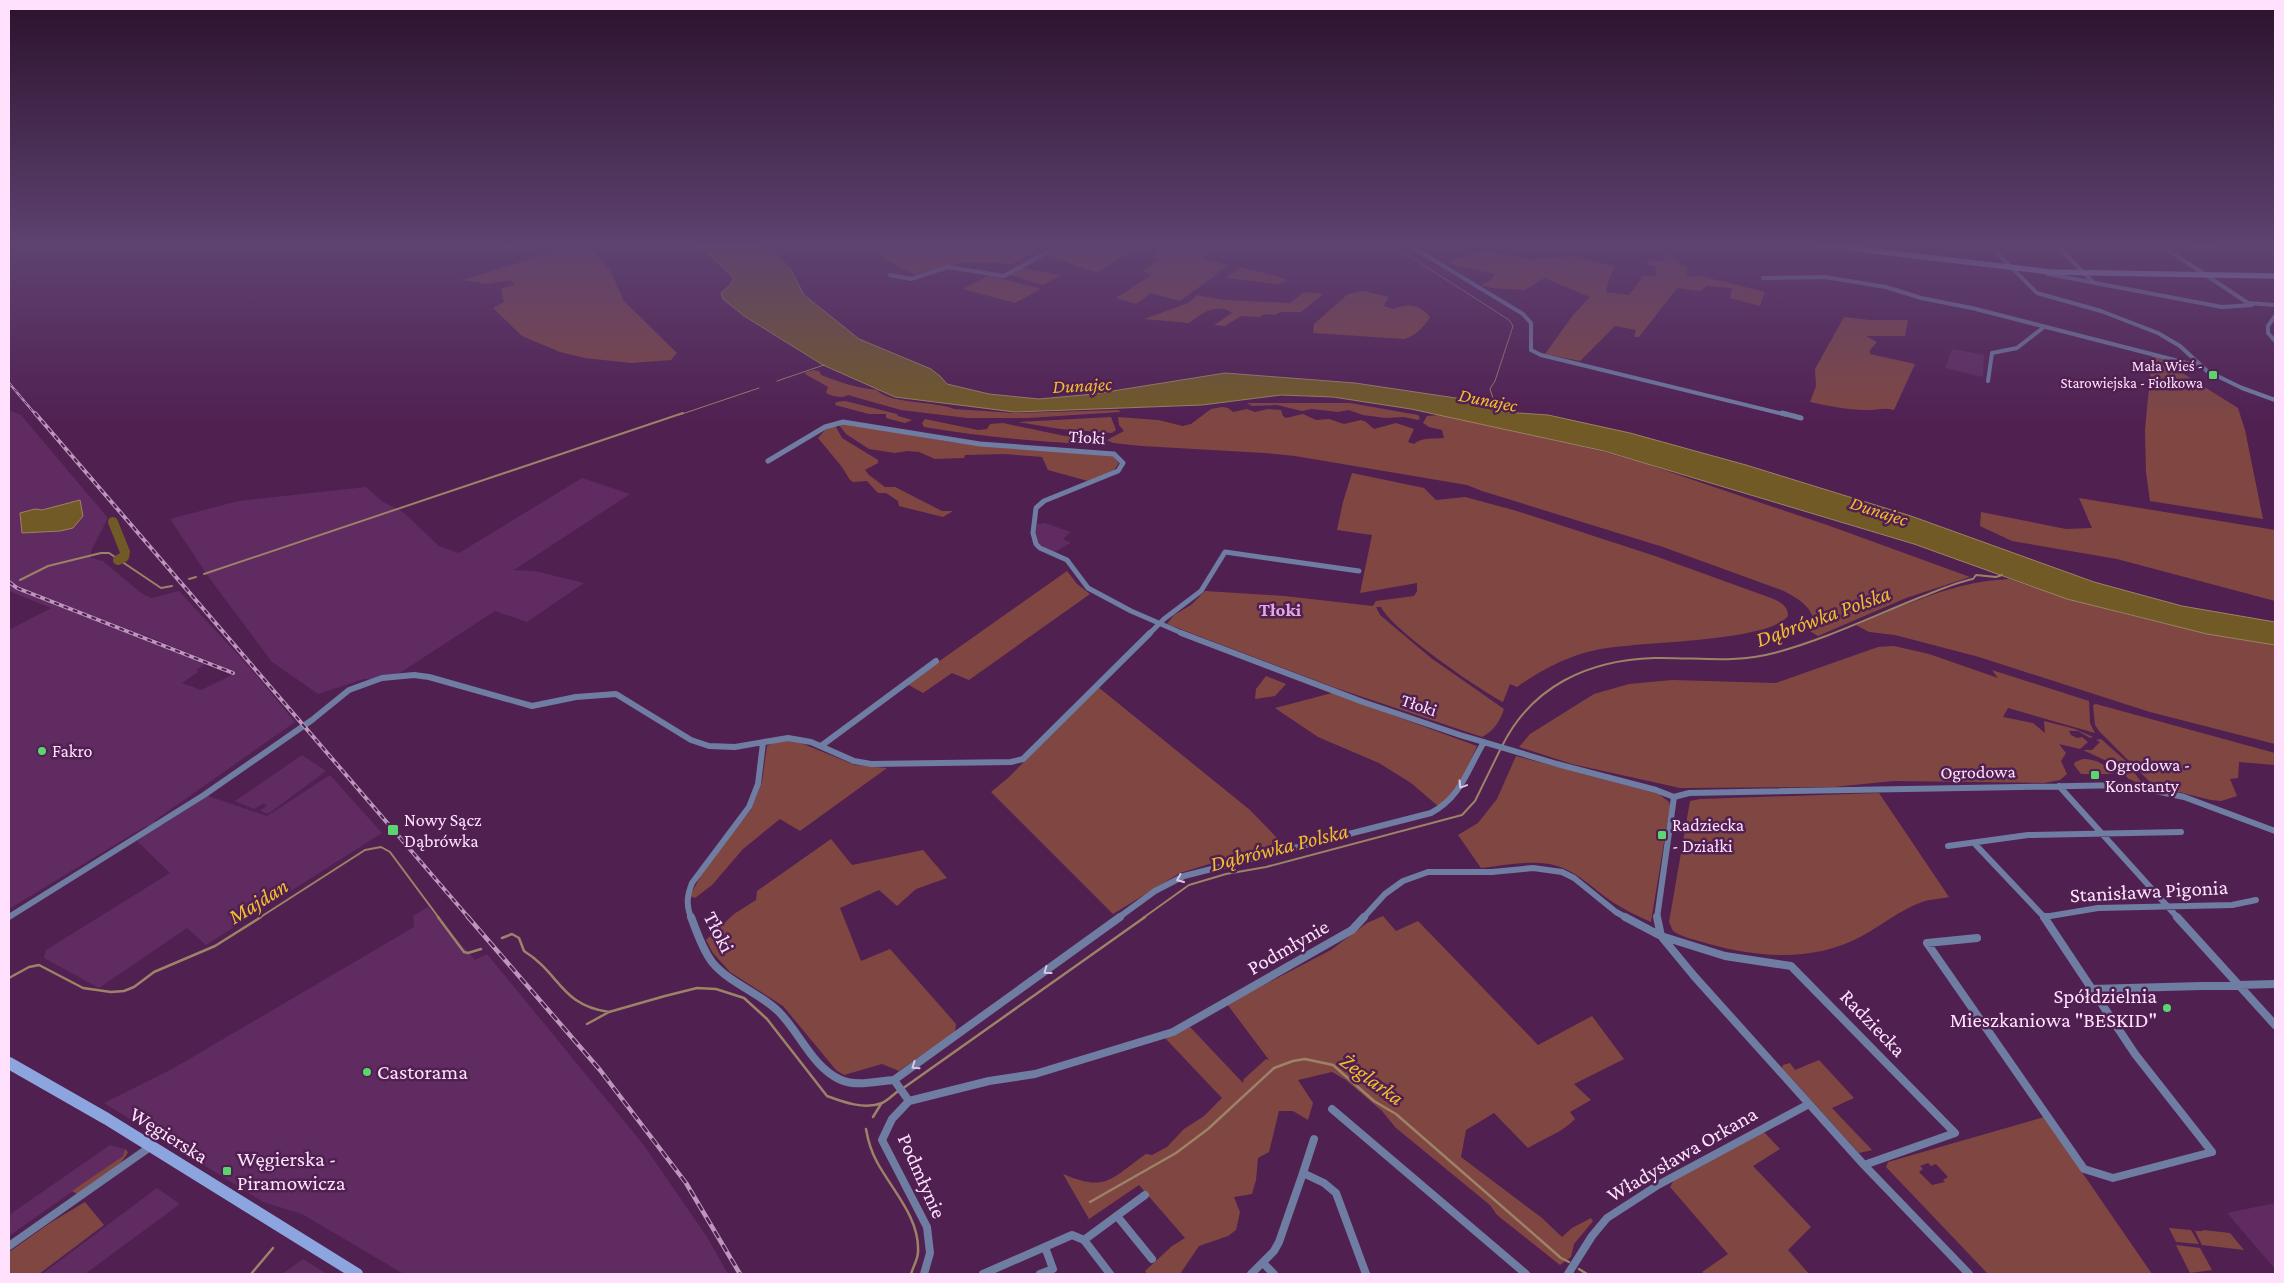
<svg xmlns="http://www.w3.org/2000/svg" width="2284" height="1283" font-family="'Crimson Pro',serif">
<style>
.built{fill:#5f2b61;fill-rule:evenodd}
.green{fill:#804742;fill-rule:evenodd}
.water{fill:#715a25;stroke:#9c8266}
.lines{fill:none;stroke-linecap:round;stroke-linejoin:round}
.stream-far2{stroke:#9c8266;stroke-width:1}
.stream-far1{stroke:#9c8266;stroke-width:2}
.stream{stroke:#9c8266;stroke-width:2.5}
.river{stroke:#715a25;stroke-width:10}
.street-far3{stroke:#6e7da1;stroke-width:4}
.street-far2{stroke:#6e7da1;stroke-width:5}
.street-far1{stroke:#6e7da1;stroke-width:6}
.street{stroke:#6e7da1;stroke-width:8}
.secondary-far1{stroke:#8da5de;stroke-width:5.5}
.secondary{stroke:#8da5de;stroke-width:12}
.rail-far2-casing{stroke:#bc97bb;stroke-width:2.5}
.rail-far1-casing{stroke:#bc97bb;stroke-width:4}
.rail-casing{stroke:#bc97bb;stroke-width:4.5}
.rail-far2{stroke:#502051;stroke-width:1;stroke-dasharray:4;stroke-linecap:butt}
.rail-far1{stroke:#502051;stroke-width:2;stroke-dasharray:5;stroke-linecap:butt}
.rail{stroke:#502051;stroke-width:2.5;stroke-dasharray:8;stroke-linecap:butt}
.oneway{stroke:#dbc8e7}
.poi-dot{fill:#5bd56e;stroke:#502051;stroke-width:2}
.labels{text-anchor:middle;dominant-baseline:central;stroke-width:5;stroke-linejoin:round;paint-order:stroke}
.far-poi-label{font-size:15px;fill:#ffe1fe;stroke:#502051;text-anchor:end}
.street-label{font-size:18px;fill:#ffe1fe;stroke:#502051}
.poi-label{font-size:18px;fill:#ffe1fe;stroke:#502051;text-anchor:start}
.water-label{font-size:19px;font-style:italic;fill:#f3be2d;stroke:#502051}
.neighbourhood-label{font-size:19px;font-weight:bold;fill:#e3aae3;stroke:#502051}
.near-street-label{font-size:21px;fill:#ffe1fe;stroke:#502051}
.near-poi-label{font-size:21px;fill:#ffe1fe;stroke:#502051;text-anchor:start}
.near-water-label{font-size:22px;font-style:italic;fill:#f3be2d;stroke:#502051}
</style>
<rect width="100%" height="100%" fill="#502051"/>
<path class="built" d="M1952 349 1984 355 1983 377 1945 368Z
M9 410 21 415 108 518 91 551V558L103 561 141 593 151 598 179 591 251 669 295 722 154 821 162 825 208 796 267 816 330 775 382 833 206 945 187 928 99 988 44 958 46 950 170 873 137 841 153 830 146 826 9 909V630L51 608 9 591ZM142 634 217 664 234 674 201 690 182 683 198 672 196 670 206 664 138 637Z
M582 478 630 494 514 570 535 571 584 583 527 622 495 611 389 680 364 679 318 694 272 662 210 579 170 519 238 501 366 487 383 502 403 512 439 546 459 553Z
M1045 523 1071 532 1063 539 1071 543 1053 553 1035 541 1037 524Z
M302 755 326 771 268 814 260 811 267 805 263 804 254 809 235 801Z
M428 907 475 960 487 954 643 1144 707 1237 728 1274H401L402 1273 302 1214 263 1202 104 1103 174 1068 414 927 413 916Z
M110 1145 125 1149 123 1156 9 1236V1215Z
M157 1188 180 1204 85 1274H42Z
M2275 1203V1269L2227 1213Z
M303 1259 327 1274H282Z"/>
<path class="green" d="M491 244H587L610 270 624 301 677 353 671 360 631 363 585 358 560 352 522 336 493 308 504 302 501 289 515 284 510 280 488 284 462 280 550 253 552 247 543 246 520 253 476 249Z
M870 244H1047L1012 264 968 262 929 270 915 275 885 259Z
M1066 244H1141L1097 273 1045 255Z
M1170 244 1181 247 1185 244H1227L1202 259 1229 265 1180 301 1151 293 1136 304 1116 298 1151 275 1142 271 1160 260 1152 257Z
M1481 251 1533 259 1577 256 1615 267 1609 279 1606 292 1629 295 1643 276H1657L1655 266 1647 265V260L1664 261 1667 254H1670L1675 261 1687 267V277L1701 276 1765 292 1760 306 1730 298 1732 288 1707 286 1699 291 1677 288 1639 337H1634L1636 330 1615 326 1580 361 1545 354 1573 315 1590 297 1544 278 1525 290 1491 288 1481 285 1491 280 1495 274 1449 264 1450 261Z
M1240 267 1286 279 1285 282 1276 284 1226 278Z
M1022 268 1061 275 1043 285 1010 275Z
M989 275 1041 289 1015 303 963 289Z
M1363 291 1389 297 1384 306 1393 309C1408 303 1420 304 1430 317 1424 327 1415 336 1405 339L1313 333 1314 324 1348 294Z
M1304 292 1323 294 1301 312H1280L1275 315 1265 314 1259 317 1241 316 1225 326 1214 325 1232 313C1217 302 1201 314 1189 323L1144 319 1188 303 1197 295 1224 300 1290 303Z
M1844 317 1870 320H1908L1905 336H1866L1877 342 1870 350V354L1915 364 1894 410C1884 407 1877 410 1866 410 1848 410 1829 406 1810 402L1816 386 1815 369Z
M2152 356 2167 360 2168 364 2238 408 2245 430 2263 519 2150 501 2146 472 2145 430Z
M815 370 820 372 821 375C839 382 857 388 877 390 888 404 936 401 954 409L1014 413 1118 410 1121 412 1028 418H967L901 410 848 395C842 399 832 396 826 393L828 387 805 374 806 372Z
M845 401 897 414 898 416 912 420 905 423 886 418V414H869L835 405 836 402Z
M1247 403H1350L1418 415 1420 418 1418 420 1404 417 1386 418 1363 415 1349 410 1338 412 1312 409 1302 411 1277 405 1252 406Z
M1222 407 1228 408 1233 412 1247 409 1255 412 1268 409 1281 410 1283 416 1286 418 1303 414 1316 420 1329 419 1344 424 1361 420 1366 422 1374 429 1396 423 1414 429 1408 442 1414 444C1422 437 1433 439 1444 438L1442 430 1429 427 1423 423 1427 416 1440 415 1601 451 1646 464 1830 526 1970 577 1906 598 1818 636 1808 630 1814 620C1809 604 1798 599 1784 591L1663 547 1482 491 1467 485 1295 456 1265 453 1142 446 1113 443 1107 440 1124 431 1119 425 1118 417 1158 420 1183 426 1191 424 1211 409Z
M1111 417 1116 430 1112 433 1060 429 1018 422Z
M925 419 978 430 987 429 990 424 1003 423 1065 436 1083 433 1098 439 1097 442C1084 447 1065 442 1051 442 1008 439 967 434 924 427L922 423Z
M842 422 951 442 1112 455 1119 463 1112 473 1088 481 1048 470 1042 457 1004 454 965 455 964 458 935 459 919 452 907 451 895 453 869 449 846 434 839 425Z
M835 425 842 438 878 460V463L865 470 869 475 885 487H895L942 511H953L943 517 899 506 898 501 886 493H878L867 481 853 482 850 480 842 467 818 438 825 430Z
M1352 473 1424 488 1436 500 1465 497 1517 511 1655 556 1771 598C1780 602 1788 605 1788 616 1767 643 1634 641 1596 650 1567 656 1541 670 1517 687L1510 684 1503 702C1478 689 1391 629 1381 607H1376L1380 615 1431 658 1504 709C1500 721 1494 731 1482 737L1333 687 1167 624 1174 615 1191 605 1205 591 1284 596 1373 606 1376 601 1414 596 1417 591V583L1360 593 1372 535 1337 530 1343 502Z
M2079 498 2275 530V601L2117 559 2012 541 1980 526 1981 512 2066 529 2092 528Z
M1067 571 1077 584 1090 594 969 680 952 673 923 693 907 684Z
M2009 579C2095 609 2185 631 2275 645V744L2150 712 1979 657 1895 635 1869 632 1856 625C1906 605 1955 581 2009 579Z
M1894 646 1929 654 1998 678 1992 670 2089 701 2090 723 2095 733 2008 708 2003 717 2033 723 2045 733 2044 721 2075 729 2093 737 2090 738 2078 731H2069L2071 735 2077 738 2082 737 2088 742 2080 749 2059 744 2066 753 2061 761 2067 774 2060 780 2044 783 1893 781 1834 787 1680 788 1572 764 1519 747 1530 734 1594 694 1629 684 1672 680 1776 683 1878 647Z
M1266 676 1286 684 1275 696 1255 699 1256 689Z
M1098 687 1250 810 1281 842 1180 873 1113 914 991 792 1008 778Z
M1332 693 1477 746 1463 778 1443 805 1438 806 1411 783 1379 763 1318 737 1275 708Z
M2096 704 2275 753V765L2239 762 2238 778 2230 779 2237 796 2221 801 2211 800 2154 786 2099 731 2095 725 2093 705Z
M2101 739 2127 762 2143 785 2129 779 2111 763 2083 750H2092L2100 742 2096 740Z
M776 741H796L855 765 887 768 800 831 780 819 743 849 712 885 695 898 690 896 706 866 751 810 762 782 767 746Z
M1516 756 1659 794 1669 802 1670 806 1651 922C1637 916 1623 909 1611 901 1591 887 1574 868 1549 864 1526 860 1503 866 1481 868L1458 835 1478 823 1497 799Z
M2083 759C2095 759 2106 764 2113 774H2081L2074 765 2075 762Z
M1879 793 1949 897C1940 899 1930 899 1922 902 1900 910 1882 925 1862 936 1814 962 1760 958 1709 944 1697 940 1684 938 1673 931L1669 922 1690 801 1700 799Z
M831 839 852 865 923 850 947 878 916 889 897 906 879 890 840 908 861 961 890 949 956 1024 955 1032 899 1071 882 1064 844 1075 836 1070 783 1006 730 972 713 953 706 940 734 914 756 900 757 891Z
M1383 916 1396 931 1418 921 1538 1045 1592 1016 1624 1059 1574 1084 1591 1100 1570 1112 1575 1119C1562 1133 1544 1138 1528 1148L1494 1113 1466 1130 1461 1157 1542 1218 1562 1237 1572 1228 1591 1218 1593 1221 1574 1244 1571 1257 1560 1265 1497 1215 1490 1205 1396 1128 1382 1111 1346 1080 1332 1072 1298 1080 1313 1103 1308 1120 1293 1111H1279L1269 1152 1258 1158 1256 1180 1252 1194 1234 1197 1240 1212 1236 1230 1228 1236 1199 1246 1180 1274H1147L1145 1271 1172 1246 1185 1238 1139 1185 1089 1219 1063 1174C1107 1193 1111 1178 1146 1154L1152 1155 1167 1147 1184 1129 1204 1116 1222 1098 1165 1038 1190 1027 1243 1083 1244 1079 1266 1059 1269 1060 1227 1004 1331 950 1367 923Z
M1819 1060 1854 1098 1832 1108 1872 1150 1859 1153 1782 1068 1783 1065 1790 1063 1795 1070Z
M2044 1117 2152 1274H1988L1886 1167 1888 1162ZM1928 1163 1931 1166 1936 1164 1948 1177 1943 1180 1945 1182 1932 1185 1919 1172 1923 1169 1920 1166Z
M1764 1132 1780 1149 1753 1166 1811 1227 1788 1250 1809 1274H1705L1702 1272 1728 1254 1670 1187 1674 1180Z
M125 1149 128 1152C120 1169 94 1182 77 1194L72 1191 123 1156Z
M85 1202 104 1225 39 1274H9V1252L50 1223Z
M2169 1228 2191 1230 2199 1244 2176 1242Z
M2203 1230 2230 1233 2244 1250 2202 1245 2195 1231H2203Z
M2176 1245 2200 1248 2212 1270 2190 1273Z"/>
<path class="water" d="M694 244H754L756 247 772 250 791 270 804 295 859 339 931 369 940 376 947 384 989 394 1039 399 1094 394 1225 373 1355 383 1496 404 1493 408 1504 412 1548 415 1630 433 1746 465 1911 516 2094 582 2182 606 2275 622V645L2207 634 2067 599 1914 544 1604 451 1411 409 1333 397 1281 395 1202 405 1015 412 895 397 823 365 744 316 723 299 721 293 731 284 734 278 702 248Z
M80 500 83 516 73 528 60 531 22 533 20 513 35 509 42 510Z"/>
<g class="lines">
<path class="stream-far2" d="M1391 244 1509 320 1513 326 1495 381 1490 389 1497 410
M2175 244C2208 250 2242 246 2275 253
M777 381 824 365
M679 415 759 388"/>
<path class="stream-far1" d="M204 574 683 413
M189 579 196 577
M20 580 48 566 101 553H109L161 588 172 586
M1502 746C1532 686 1588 660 1654 658 1695 657 1734 664 1774 653 1823 640 1869 618 1916 599 1935 592 1953 583 1973 579L1976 575 1996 577 2002 575
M259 918 365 850 381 847 390 852 439 918
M1143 918 1189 885 1226 874 1266 867 1462 815 1475 801 1500 750"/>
<path class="stream" d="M438 917 464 952 468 953 481 949
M502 938 512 934 519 938 524 951C561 974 560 1005 609 1012
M9 978 29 967 39 965 83 988 111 992 124 991 134 987 154 972 215 946 261 917
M587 1024 609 1012 665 996 697 988 716 989 744 998 767 1019 827 1096C843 1102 865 1110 882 1103 887 1101 893 1095 898 1091
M902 1089 1145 917
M873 1117 881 1104
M866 1129C868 1141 871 1151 877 1162 892 1190 920 1218 918 1252 918 1259 913 1267 911 1274
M1090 1202 1176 1153 1208 1129 1274 1068 1293 1061 1305 1059 1333 1065 1374 1101 1396 1114 1561 1258 1569 1262
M1579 1269 1587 1274
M251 1274 273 1248"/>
<path class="river" d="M113 522 125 552 124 557 118 560"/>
<path class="street-far3" d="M1280 244 1281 246
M1407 244 1523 314 1531 323V350L1541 355 1787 415
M1988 244 2037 293 2101 311 2158 333 2180 346 2207 371 2242 388 2275 400
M2055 244 2093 282
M2159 244 2248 303 2275 305
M2048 274 2222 307 2252 305
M890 275 911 279 948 267 1004 276 1062 244
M1763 278 1825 277 1886 287 1921 298 1972 308 2202 367
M2275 316 2268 326V333L2275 341
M1988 381 1992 353 2017 348 2044 327"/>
<path class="street-far2" d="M1782 413 1801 418
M768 461 825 427 843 422 980 444 1114 454 1123 463 1118 471 1044 501 1036 508 1033 533 1036 544 1040 548 1067 560 1088 588 1131 611 1184 634
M1149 634 1164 619 1201 591 1225 552 1359 571"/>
<path class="street-far1" d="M1181 633 1363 702 1460 735 1557 764 1656 790 1674 797
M821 746 936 661
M2059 786 2178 918
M1674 797 1689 793 2127 785 2184 797 2275 831
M1974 843 2045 918
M1948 846 2028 835 2181 832
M9 917 204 795 312 720 349 690 382 678 414 675 429 677 532 706 576 697 616 694 691 740 709 746 735 747 788 738 811 742 854 761 871 764 1011 762 1023 759 1150 633
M2044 917 2098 908 2232 905 2256 900
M691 918C686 904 687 896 692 883L749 807 758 784 763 743
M1118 918 1155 891 1184 876 1431 813C1462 796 1467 770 1484 742
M1363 918 1385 894 1403 881 1428 872H1492L1533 868 1562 872 1574 878 1616 912 1627 918
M1657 918 1674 797"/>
<path class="street" d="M691 917C697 932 702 949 712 962 730 984 759 992 779 1012 800 1033 813 1068 841 1080 857 1087 877 1081 894 1080
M1625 917 1661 936 1725 956 1791 966 1955 1133 1864 1165
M1657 917 1661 936 1694 976 1864 1165 1969 1274
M2044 917H2047
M2177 917 2275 1025
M1977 938 1927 943 2084 1169 2113 1178 2212 1152 2135 1054 2044 917
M2091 989 2275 984
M894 1080 1120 917
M894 1080 909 1101 892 1119 882 1140 927 1227 930 1253 924 1274
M909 1101 989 1081 1035 1074 1173 1032 1352 930 1364 917
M1332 1109 1526 1274
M1303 1173 1314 1139
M1117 1216 1152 1259
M1084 1240 1110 1274
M9 1246 150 1147
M1263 1263 1274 1274
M983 1274 1072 1235 1084 1240 1145 1195
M1040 1274 1053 1269 1045 1247
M1251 1274 1274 1251 1279 1242 1303 1173 1324 1183 1336 1193 1366 1274
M1568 1274 1592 1236 1607 1218 1658 1185 1809 1104"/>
<path class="secondary-far1" d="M1816 244 2050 272 2275 276"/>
<path class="secondary" d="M9 1063 107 1119 357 1274"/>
<g class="rail-far2-casing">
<path id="rail-far2" d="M9 383 36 415"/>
</g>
<g class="rail-far1-casing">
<path id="rail-far1" d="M35 413 469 918
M9 582 17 588 233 673"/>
</g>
<g class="rail-casing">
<path id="rail" d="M468 917 600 1070 686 1183 740 1274"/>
</g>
<use href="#rail-far2" class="rail-far2"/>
<use href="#rail-far1" class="rail-far1"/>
<use href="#rail" class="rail"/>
</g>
<defs><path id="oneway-chevron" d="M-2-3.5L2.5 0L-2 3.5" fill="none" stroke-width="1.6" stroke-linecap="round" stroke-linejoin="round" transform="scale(1.25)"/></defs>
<g class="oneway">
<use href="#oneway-chevron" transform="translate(1462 785) rotate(121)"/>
<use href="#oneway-chevron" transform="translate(1180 879) rotate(156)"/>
<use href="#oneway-chevron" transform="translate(1047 971) rotate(144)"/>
<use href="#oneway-chevron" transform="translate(915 1066) rotate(145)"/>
</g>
<linearGradient id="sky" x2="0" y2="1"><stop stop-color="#2c122d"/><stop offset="0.58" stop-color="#5e4270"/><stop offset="1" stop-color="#5e4270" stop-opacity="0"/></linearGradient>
<rect width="2284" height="423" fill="url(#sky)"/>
<g class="poi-dot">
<rect x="2208" y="370" width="10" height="10" rx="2.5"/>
<circle cx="42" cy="751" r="5"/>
<rect x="2090" y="770" width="10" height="10" rx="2.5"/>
<rect x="387" y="824" width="12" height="12" rx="2.5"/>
<rect x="1657" y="830" width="10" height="10" rx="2.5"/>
<circle cx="2167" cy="1008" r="5"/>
<circle cx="367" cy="1072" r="5"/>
<rect x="222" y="1166" width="10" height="10" rx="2.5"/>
</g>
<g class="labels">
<g class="far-poi-label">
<text x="2203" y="366">Mała Wieś -<tspan x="2203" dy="17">Starowiejska - Fiołkowa</tspan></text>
</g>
<g class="street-label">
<text transform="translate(1087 437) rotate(4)">Tłoki</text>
<text transform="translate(1419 705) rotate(19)">Tłoki</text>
<text transform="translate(1978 772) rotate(-1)">Ogrodowa</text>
</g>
<g class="poi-label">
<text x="52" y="751">Fakro</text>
<text x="2105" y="765">Ogrodowa -<tspan x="2105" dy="21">Konstanty</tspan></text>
<text x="404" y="820">Nowy Sącz<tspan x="404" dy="21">Dąbrówka</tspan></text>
<text x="1672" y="825">Radziecka<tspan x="1672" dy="21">- Działki</tspan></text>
</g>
<g class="water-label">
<text transform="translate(1082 385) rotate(-3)">Dunajec</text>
<text transform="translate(1488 400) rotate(11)">Dunajec</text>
<text transform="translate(1879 511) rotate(18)">Dunajec</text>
</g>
<g class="neighbourhood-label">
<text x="1280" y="609">Tłoki</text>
</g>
<g class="near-street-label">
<text transform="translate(2149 891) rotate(-3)">Stanisława Pigonia</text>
<text transform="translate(719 932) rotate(63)">Tłoki</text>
<text transform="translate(1288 947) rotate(-30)">Podmłynie</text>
<text transform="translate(1873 1023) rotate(46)">Radziecka</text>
<text transform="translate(169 1135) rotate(32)">Węgierska</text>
<text transform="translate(1682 1154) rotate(-30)">Władysława Orkana</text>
<text transform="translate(922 1176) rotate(66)">Podmłynie</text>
</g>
<g class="near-poi-label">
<text x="2157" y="996" text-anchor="end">Spółdzielnia<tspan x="2157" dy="24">Mieszkaniowa "BESKID"</tspan></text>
<text x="377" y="1072">Castorama</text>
<text x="237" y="1159">Węgierska -<tspan x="237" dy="24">Piramowicza</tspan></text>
</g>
<g class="near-water-label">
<text transform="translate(1823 616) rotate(-20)">Dąbrówka Polska</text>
<text transform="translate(1279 847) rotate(-14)">Dąbrówka Polska</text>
<text transform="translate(258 901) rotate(-32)">Majdan</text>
<text transform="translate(1372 1079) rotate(36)">Żeglarka</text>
</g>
</g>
<rect width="2284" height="1283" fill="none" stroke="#ffe1fe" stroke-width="20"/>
</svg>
